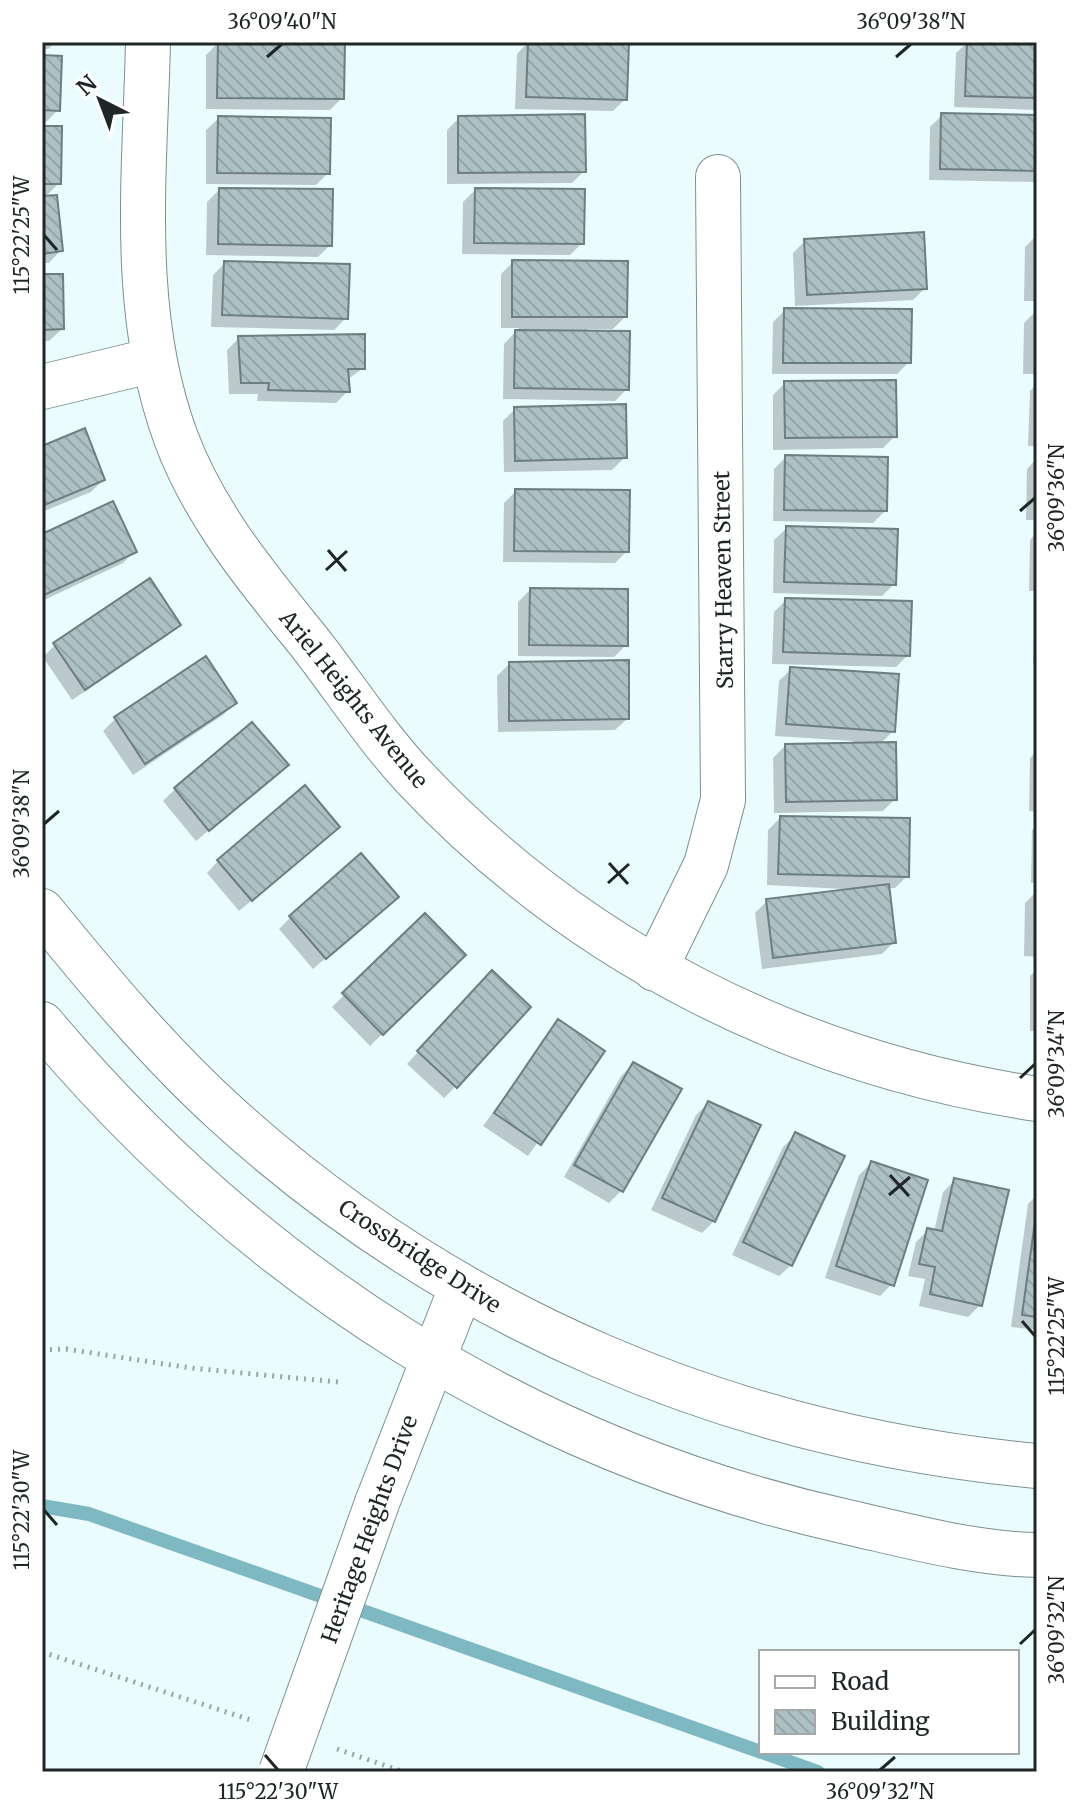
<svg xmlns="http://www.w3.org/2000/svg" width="1079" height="1814" font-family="Merriweather,serif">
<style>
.shadow{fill:#0003}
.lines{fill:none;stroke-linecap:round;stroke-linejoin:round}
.stream{stroke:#7eb8c2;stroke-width:14}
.building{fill:url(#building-back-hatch);stroke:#6c7e81;stroke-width:2}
.minor-casing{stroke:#7c8f92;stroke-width:46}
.path{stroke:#98a5a7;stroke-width:5;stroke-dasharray:2 6;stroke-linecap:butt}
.minor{stroke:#fff;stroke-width:44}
.minor-bridge-casing{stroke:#7c8f92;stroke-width:46;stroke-linecap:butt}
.minor-bridge{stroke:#fff;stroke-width:44}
.ticks{fill:none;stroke:#1f2627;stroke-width:3}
.labels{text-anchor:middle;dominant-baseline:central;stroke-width:7;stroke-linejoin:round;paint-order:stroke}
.street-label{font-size:22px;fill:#1f2627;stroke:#fff}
.neatline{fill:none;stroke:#1f2627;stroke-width:3}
.ticks-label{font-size:20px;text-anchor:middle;fill:#1f2627}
</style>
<defs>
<pattern id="building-back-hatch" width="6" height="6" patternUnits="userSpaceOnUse" patternTransform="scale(2)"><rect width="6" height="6" fill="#adc1c4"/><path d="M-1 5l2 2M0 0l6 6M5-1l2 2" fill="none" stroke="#94a6a8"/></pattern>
</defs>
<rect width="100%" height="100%" fill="#ebfcff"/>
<path class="shadow" d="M42 42H56L48 49H42Z
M528 42 625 99 613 111 515 109 517 54Z
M968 42 1037 44V110L954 107 956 53Z
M218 43 342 98 330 110 206 109V55Z
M42 57 58 110 46 122H42Z
M942 115 1037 117V182L929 180 930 127Z
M219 118 328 173 316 185 206 184V130Z
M459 118 584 171 572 183 447 184V130Z
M42 128 59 183 45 197 42 195Z
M219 190 330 245 318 257 206 255 207 202Z
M475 190 582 243 570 255 462 254 463 202Z
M42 198 61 250 49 263H42Z
M1037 235V301H1024L1025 247Z
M805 241 925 288 913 300 795 306 793 253Z
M513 262 625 317 613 329H587L627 389 615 401 503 399 504 344 519 328H501V274Z
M225 263 346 318 334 330 211 327 213 275Z
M42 276 62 329 49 341H42Z
M785 310 909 362 897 374H772L773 322Z
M1036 311 1037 374H1023L1024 323Z
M239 338 363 368 347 380 348 391 336 403 257 401 258 394H229L227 350Z
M785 383 895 436 883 448 773 450V395Z
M1037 384V446H1028L1030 391Z
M515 409 624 458 612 470 504 472 503 421Z
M42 448 103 480 91 492 42 512Z
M786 457 885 511 873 523 773 521 774 469Z
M1037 458V520H1026L1027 469Z
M516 491 627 551 615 563 503 562 504 503Z
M787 528 894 584 882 596 773 593 774 540Z
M1037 532V591H1029L1030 540Z
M42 536 135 551 123 563 42 601Z
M530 590 626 645 614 657 518 656V602Z
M786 600 908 655 896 667 772 664 774 612Z
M1037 611V664H1033L1035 613Z
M179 624 167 636 72 700 43 657 55 645Z
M205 658 235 703 223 715 133 775 103 731 115 719Z
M509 664 628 718 615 730 498 732 497 676Z
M791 669 893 731 880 744 895 799 883 811 774 813 773 758 785 746 853 745V741L775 736 779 681Z
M1037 751V812L1029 811 1030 758Z
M274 776 196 841 163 801 175 789Z
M780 818 907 876 895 888H887L894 942 882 954 762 969 755 913 767 901 863 890 767 885 768 830Z
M1037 825V883H1031L1032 830Z
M325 839 239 911 207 873 218 861Z
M1037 891V957L1024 956 1025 903Z
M384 908 313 969 279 929 291 917Z
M425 916 463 955 370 1046 332 1007Z
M1037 969V1031H1030V976Z
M480 985 456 1086 444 1098 407 1064Z
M558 1022 602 1052 528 1156 483 1126Z
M633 1064 621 1191 609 1203 564 1177 621 1076Z
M708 1103 714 1221 702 1233 651 1210 696 1115Z
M795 1135 791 1265 779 1276 732 1255 783 1147Z
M871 1163 892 1284 880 1296 825 1278 859 1175Z
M955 1180 980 1305 968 1317 919 1306 925 1279 908 1276 916 1242 928 1230 934 1232 943 1192Z
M1037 1195V1330L1011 1327 1028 1204Z"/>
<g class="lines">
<path class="stream" d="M42 1506 89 1514 761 1752
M762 1752 818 1772"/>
</g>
<path class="building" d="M218 42H345L344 99 217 98Z
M528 42H629L627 100 526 97Z
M967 42H1037V98L965 96Z
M42 55 62 56 60 111 42 110Z
M941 113 1037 115V171L940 169Z
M585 114 586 172 458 173V116Z
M218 116 331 118 330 174 217 173Z
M42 126H62L61 184H42Z
M219 188 333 189 332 246 218 244Z
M475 188 585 189 584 244 474 243Z
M57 195 63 251 42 254V196Z
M924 232 927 289 807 295 804 239Z
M512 260 628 261 627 317H512Z
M224 261 350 264 348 319 222 315Z
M42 274H63L64 329 42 330Z
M784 308 912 309 911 363H783Z
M515 330 630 331 629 390 514 388Z
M365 334V369H348L350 392 268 390 269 383H241L238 336Z
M896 380 897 437 785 438 784 381Z
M626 404 627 458 515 461 514 407Z
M85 428 105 480 42 506V446Z
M785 455 888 457 887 511 784 510Z
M515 489 630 490 629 552 514 551Z
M113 501 137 552 42 596V534Z
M786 526 898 529 896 585 784 582Z
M150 578 181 625 85 690 53 643Z
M530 588 628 589V646L529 645Z
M785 598 912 601 910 656 783 652Z
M206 656 237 703 145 764 114 717Z
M629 660V719L509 721V662Z
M790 667 899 674 895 732 786 724Z
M252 722 289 765 209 831 174 788Z
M896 742 897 800 786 802 785 744Z
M305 785 340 827 252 901 217 860Z
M780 816 910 818 909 877 778 874Z
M361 853 399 897 326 959 289 916Z
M889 884 896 943 773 958 766 899Z
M425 913 466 955 383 1035 342 993Z
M492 970 531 1007 457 1088 417 1051Z
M558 1019 605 1051 541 1145 494 1113Z
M633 1062 682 1089 623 1192 574 1165Z
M708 1101 761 1125 715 1222 662 1198Z
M795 1132 845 1156 792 1266 743 1242Z
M871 1161 928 1180 894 1286 836 1266Z
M954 1178 1009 1190 982 1306 930 1294 935 1267 919 1264 927 1228 942 1231Z
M1037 1207V1317L1022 1315Z"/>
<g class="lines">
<g class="minor-casing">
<path id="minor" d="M148 42C145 175 129 311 176 438 205 516 259 580 310 643 345 688 375 735 414 777 580 954 798 1063 1037 1099
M42 387 154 360
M42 911C99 981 157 1051 225 1113 451 1319 733 1438 1037 1466
M655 969 706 865 723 800 718 177
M42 1024C254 1276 525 1450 847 1522 909 1536 974 1554 1037 1555
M377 1503 461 1288"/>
</g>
<path class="path" d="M42 1350 66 1349 191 1368 338 1382
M42 1652 251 1720
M337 1749 404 1772"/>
<use href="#minor" class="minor"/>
<g class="minor-bridge-casing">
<path id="minor-bridge" d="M281 1772 377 1503"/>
</g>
<use href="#minor-bridge" class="minor-bridge"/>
</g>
<path class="ticks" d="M267 57 282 44M896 57 911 44M44 235 57 250M1020 511 1035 498M328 550 346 571M326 570 347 551M44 824 59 811M609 863 628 884M608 883 629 864M1020 1078 1035 1064M890 1175 909 1196M889 1195 910 1177M1022 1321 1035 1336M44 1510 57 1525M1020 1644 1035 1630M265 1755 278 1770M880 1770 895 1757"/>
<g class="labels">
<g class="street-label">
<text transform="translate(723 580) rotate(-91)">Starry Heaven Street</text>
<text transform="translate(354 699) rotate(51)">Ariel Heights Avenue</text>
<text transform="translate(420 1256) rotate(33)">Crossbridge Drive</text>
<text transform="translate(369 1529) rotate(-70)">Heritage Heights Drive</text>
</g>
</g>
<rect width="1079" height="1814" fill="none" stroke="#ffffff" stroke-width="88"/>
<rect x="759" y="1650" width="260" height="104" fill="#ffffff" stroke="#a5a8a9" stroke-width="2"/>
<rect x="775" y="1676" width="40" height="12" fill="#ffffff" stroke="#a5a8a9" stroke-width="2"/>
<text x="831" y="1690" font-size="24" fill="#1f2627">Road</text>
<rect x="775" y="1710" width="40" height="24" fill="url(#building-back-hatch)" stroke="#a5a8a9" stroke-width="2"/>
<text x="831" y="1730" font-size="24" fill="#1f2627">Building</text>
<g transform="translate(100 100) rotate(318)" stroke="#ffffff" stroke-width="6" paint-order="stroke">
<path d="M0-6L14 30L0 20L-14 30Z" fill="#1f2627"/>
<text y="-12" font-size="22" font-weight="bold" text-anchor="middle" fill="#1f2627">N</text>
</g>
<rect x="44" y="44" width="991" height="1726" class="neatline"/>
<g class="ticks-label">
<text x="282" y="29">36°09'40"N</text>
<text x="911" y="29">36°09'38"N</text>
<text transform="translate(22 235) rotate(-90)" y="7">115°22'25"W</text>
<text transform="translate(1057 498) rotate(-90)" y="7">36°09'36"N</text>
<text transform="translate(22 824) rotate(-90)" y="7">36°09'38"N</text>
<text transform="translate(1057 1064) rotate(-90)" y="7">36°09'34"N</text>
<text transform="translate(1057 1336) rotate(-90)" y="7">115°22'25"W</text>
<text transform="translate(22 1510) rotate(-90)" y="7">115°22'30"W</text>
<text transform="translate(1057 1630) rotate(-90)" y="7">36°09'32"N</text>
<text x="278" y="1799">115°22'30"W</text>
<text x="880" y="1799">36°09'32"N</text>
</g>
</svg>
